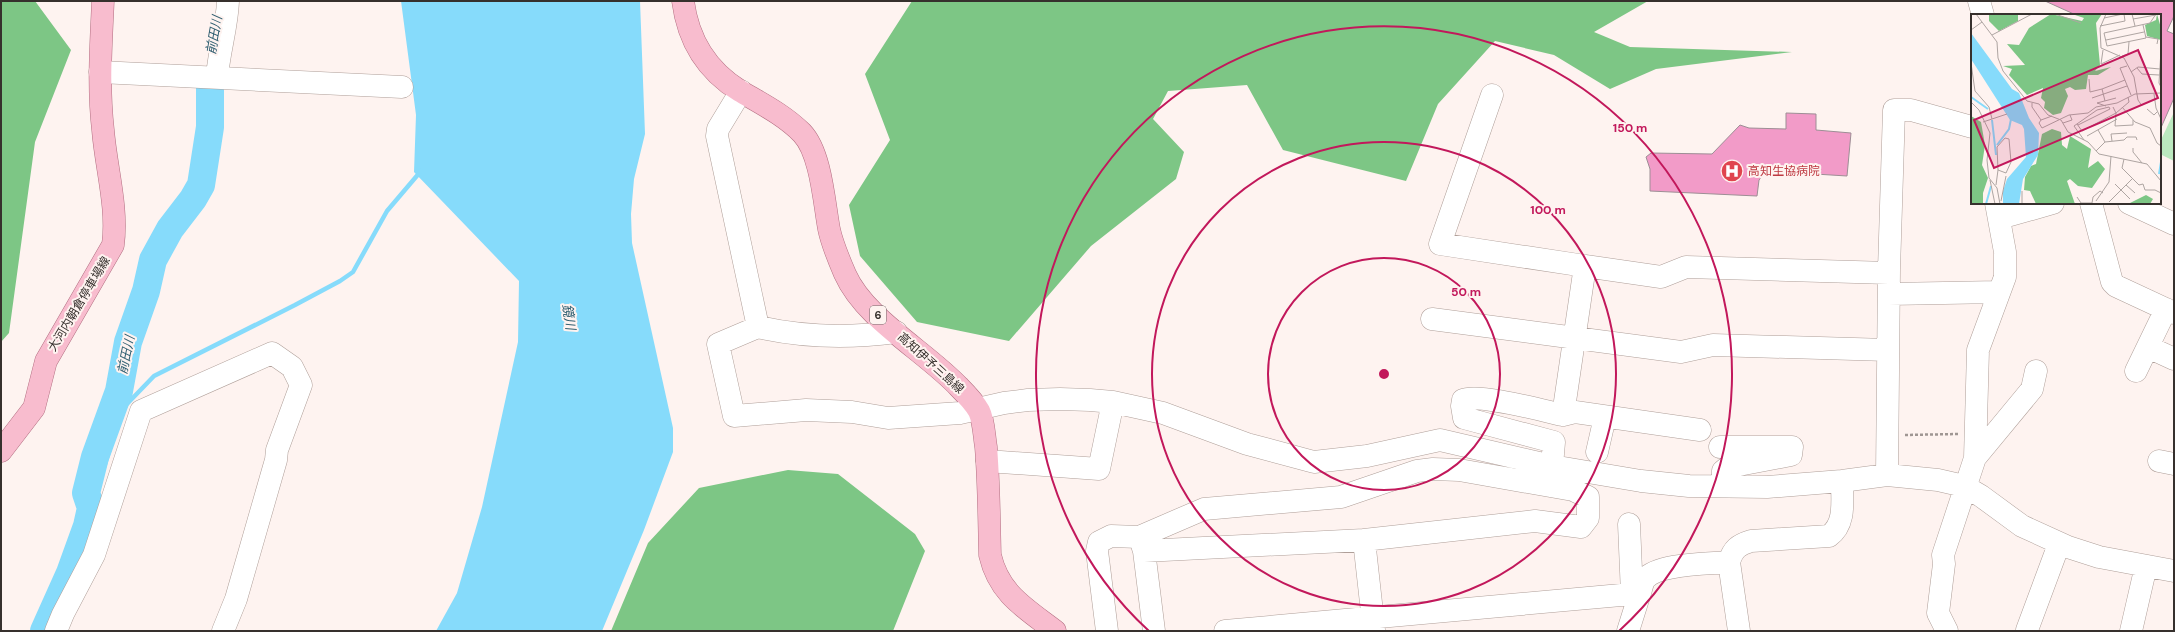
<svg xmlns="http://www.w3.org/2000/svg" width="2175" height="632" font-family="'DM Sans','Noto Sans JP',sans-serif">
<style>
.green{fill:#bbe9bf}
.forest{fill:#7dc685}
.water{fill:#86dbfb}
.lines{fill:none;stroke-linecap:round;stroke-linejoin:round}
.stream{stroke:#86dbfb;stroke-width:4.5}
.river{stroke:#86dbfb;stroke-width:28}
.building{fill:#f29bc8;stroke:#9d8e95}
.minor-casing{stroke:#af9f99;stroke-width:23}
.major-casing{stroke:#b26e81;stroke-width:23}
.path{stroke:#9f9693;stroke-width:2.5;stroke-dasharray:3 2;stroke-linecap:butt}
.minor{stroke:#fff;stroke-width:22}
.major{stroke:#f8bcce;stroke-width:22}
.ring{fill:none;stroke:#c2185b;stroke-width:2}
.labels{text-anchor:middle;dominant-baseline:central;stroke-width:4;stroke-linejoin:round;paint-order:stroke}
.shield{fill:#fef3f0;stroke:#726a68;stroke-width:1}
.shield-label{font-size:11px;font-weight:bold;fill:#36302d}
.health-label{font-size:12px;fill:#be3a42;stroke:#fef3f0;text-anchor:start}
.street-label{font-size:12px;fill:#36302d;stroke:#fef3f0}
.water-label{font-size:13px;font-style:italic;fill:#2f5e70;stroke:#fef3f0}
.inset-river{fill:none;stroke:#86dbfb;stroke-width:2}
.inset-road{fill:none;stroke:#aea5a2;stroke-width:1}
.view{fill:#c2185b;fill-opacity:0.15;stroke:#c2185b;stroke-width:2}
.inset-edge{fill:none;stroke:#36302d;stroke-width:2}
.centre{fill:#c2185b;stroke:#fef3f0;stroke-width:2}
.ring-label{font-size:12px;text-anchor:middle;font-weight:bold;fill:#c2185b;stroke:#fef3f0;stroke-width:4;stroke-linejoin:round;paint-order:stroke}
</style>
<rect width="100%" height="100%" fill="#fef3f0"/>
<path class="green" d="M2174 112V161L2160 154V142Z"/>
<path class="forest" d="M1 1H35L71 50 35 142 9 333 1 342Z
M912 1H1648L1594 32 1630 47 1792 52 1656 69 1610 89 1554 55 1495 41 1438 104 1406 181 1283 150 1247 85 1168 91 1153 119 1184 152 1176 179 1091 246 1009 341 917 322 860 256 849 205 890 140 865 74Z
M788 470 838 474 915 534 925 551 893 631H611L648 543 699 488Z"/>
<path class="water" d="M401 1H640L645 134 634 179 631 214 632 243 673 428V452L644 530 602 631H436L457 593 482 507 518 342 519 281 414 172 416 115Z"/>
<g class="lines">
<path class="stream" d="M91 508 119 420 126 405 154 376 295 305 340 281 353 272 387 211 421 171"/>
<path class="river" d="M44 631 70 573 87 526 91 508 86 493 95 457 119 391 128 342 146 291 153 260 170 229 193 199 201 185 210 127V83"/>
</g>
<path class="building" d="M2045 1H2174V16L2167 31 2174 34V98L2160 130V15H2076Z
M1786 113 1816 114V130L1851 133 1847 176 1767 171 1759 180 1757 196 1650 191V169L1646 157 1651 153 1712 154 1740 125 1749 128 1786 129Z"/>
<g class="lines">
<g class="minor-casing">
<path id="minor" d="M1979 1 1983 15
M100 72 402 87
M217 77C219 51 227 27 228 1
M741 91 718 129 717 136 758 327C802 337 851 338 896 332
M1492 95 1440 244 1585 266 1563 415
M2091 203 2112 282 2116 286 2174 313
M2129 203 2174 224
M2000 218 2053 203
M1585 266 1661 277 1686 267 1889 273
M1889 294 1999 292
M1432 319 1681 352 1713 345 1888 350
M758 327 718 344 734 416 806 410 852 412 888 418 960 413 1004 403 1028 400 1060 399 1090 400 1113 402 1163 413 1247 444 1314 462 1367 456 1440 440 1552 466 1641 481 1689 486 1767 487 1842 481 1887 475 1938 480 1964 486 1981 496 2022 526 2068 547 2099 557 2174 571
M2148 347 2174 359
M2136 371 2166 309
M1720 447H1792L1791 455 1728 467 1723 471 1722 486
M1597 452 1605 417
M1975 458 2032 389 2036 371
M987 461 1099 469 1113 402
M2159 461 2174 464
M1552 466 1554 442 1464 418 1462 406 1463 400C1478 393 1544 411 1563 415L1575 412 1700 430
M1887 475 1889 270 1894 110H1911L1972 127
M1629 524 1632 594
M1140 538 1144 551 1154 631
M1364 540 1374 630
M1639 596C1641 591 1642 583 1645 579 1658 563 1710 564 1729 562
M2027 630 2059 544
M56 631 63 614 94 555 141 411 272 353 292 367 301 385 277 450 276 460 236 599 223 631
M1107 631 1097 551 1099 542 1111 536 1139 537 1204 509 1341 497 1417 471 1433 469 1459 470 1573 490 1588 497V518L1581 527 1535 521 1364 540 1144 551
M1225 631 1632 594 1639 596 1628 631
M1739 631 1729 562C1733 549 1738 545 1751 541L1829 536C1846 524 1842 501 1842 481
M1947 631 1938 613 1944 564 1943 555 1975 458 1978 350 2005 277V252L1996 203
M2131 631 2146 566"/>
</g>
<g class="major-casing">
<path id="major" d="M683 1C688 40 706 70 740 91 762 104 784 115 802 133 821 153 824 202 829 229 832 244 839 260 845 274 865 319 925 351 959 387 966 394 974 402 979 411 984 421 984 435 986 447 989 483 989 519 990 555 999 594 1025 608 1055 631
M1 451 34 408 46 361 113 245C118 207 106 168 103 130 98 87 101 44 103 1"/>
</g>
<path class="path" d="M1905 435 1958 434"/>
<use href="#minor" class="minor"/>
<use href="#major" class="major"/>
</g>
<g class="ring">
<circle cx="1384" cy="374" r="116"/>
<circle cx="1384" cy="374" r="232"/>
<path d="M1149 631A348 348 0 1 1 1619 631"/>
</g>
<defs>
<g id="hospital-disc" transform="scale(1.15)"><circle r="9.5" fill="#e0444e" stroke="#fef3f0"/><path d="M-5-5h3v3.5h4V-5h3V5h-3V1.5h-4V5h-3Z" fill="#fff"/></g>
</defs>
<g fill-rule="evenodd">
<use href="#hospital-disc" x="1732" y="171"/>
</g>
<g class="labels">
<rect class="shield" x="870" y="306" width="16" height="18" rx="3"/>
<g class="shield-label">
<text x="878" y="315">6</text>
</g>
<g class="health-label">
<text x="1748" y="171">高知生協病院</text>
</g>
<g class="street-label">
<text transform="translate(79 304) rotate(-59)">大河内朝倉停車場線</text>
<text transform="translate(931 363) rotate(42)">高知伊予三島線</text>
</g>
<g class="water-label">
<text transform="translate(214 35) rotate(-80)">前田川</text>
<text transform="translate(569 317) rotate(81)">鏡川</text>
<text transform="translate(126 355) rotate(-78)">前田川</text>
</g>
</g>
<g transform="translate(1971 14)">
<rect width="190" height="190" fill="#fef3f0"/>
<path d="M18 0H47V7L28 17 18 7ZM80 0 111 7 113 4 101 0H131L125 9 129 51 124 57 140 53 127 61H117L115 75 104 76 99 73 94 75 97 82 90 99 82 101 73 94 74 88 70 84 72 74 56 81 38 61 41 55 32 52 54 51 36 30 48 31 58 14ZM186 0 190 14V26L176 22 174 11 185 6ZM0 102 10 108 14 131 11 151 17 164 12 179V190H0ZM81 115 90 118 91 131 96 135 99 122 120 135 117 154 127 147 134 155 121 174 107 172 99 165 96 167 104 190H65L59 177 53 176 54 163 60 152 65 150 71 120ZM175 181 182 185 179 190H157Z" fill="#7dc685"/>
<path d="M0 19 41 75 48 79 58 104 68 119 67 141 52 165 48 190H32V177L36 165 55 143 53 115 51 111 39 106 0 45Z" fill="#86dbfb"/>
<path class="inset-river" d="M0 83 17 95M21 106 25 141M26 131 38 115 40 105M188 160 190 148M15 190 20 172"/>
<path class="inset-road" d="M5 0 26 28 27 44 32 57 56 87 68 90 77 101 90 106 97 118 117 128 128 140 176 150 190 167M84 0 110 9M135 0 129 14 130 34 153 44 163 63 167 86 171 92M161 0 164 12M133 4 152 0M162 5 185 1M129 12 154 7 153 0M0 16 11 8M133 19 136 32 175 24 172 11M133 19 179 9 185 0M21 21 61 0M175 23 187 25 186 30M135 26 173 18M132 36 130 50 149 41M190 36 188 69 190 73M151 42 157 40 158 28M0 49 4 77 18 93 21 105M156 52 149 54 160 81M166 54 171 60 188 61M160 58 167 53 189 55M118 65 119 78 131 75 134 87M131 75 154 66M183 80 185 94 190 105M121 84 156 72M0 88 8 96 19 119 16 146 18 164 26 174 29 190M61 89V93L70 106 81 102M135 92 126 89 145 84M142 93 145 99 144 112 162 111V106M151 93 164 108 179 114 186 129 190 132M176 95 183 101 186 98M145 99 158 88 157 83M70 106 68 109 71 114 98 101 117 99 125 93 146 89 164 80 190 79M12 108 36 100M92 109 101 106 99 101M106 110 111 117 145 99M107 111 139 95 138 93 126 96 103 112 113 126M127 116 134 128 153 126 156 123H165L166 126M116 122 146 105M34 124 38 125 40 148 35 159 27 156 26 133ZM141 127 140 120 156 119M162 134V138L171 149M125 137 134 128M153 145 151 154 168 171 172 170 174 176H184L190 179M19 166 24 190M144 170 159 185M25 171 27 156M155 171 164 179M106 183 110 189H121L122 183 129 177 132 179M30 187 35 162M125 187 138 168 140 142M138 188 161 165M51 190V177"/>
<path class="view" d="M167 36 187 84 23 154 3 106Z"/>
<rect width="190" height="190" class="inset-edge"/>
</g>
<circle cx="1384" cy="374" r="6" class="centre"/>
<g class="ring-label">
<text x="1630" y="132">150 m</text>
<text x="1548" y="214">100 m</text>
<text x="1466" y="296">50 m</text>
</g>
<rect width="2175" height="632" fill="none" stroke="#36302d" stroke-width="4"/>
</svg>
